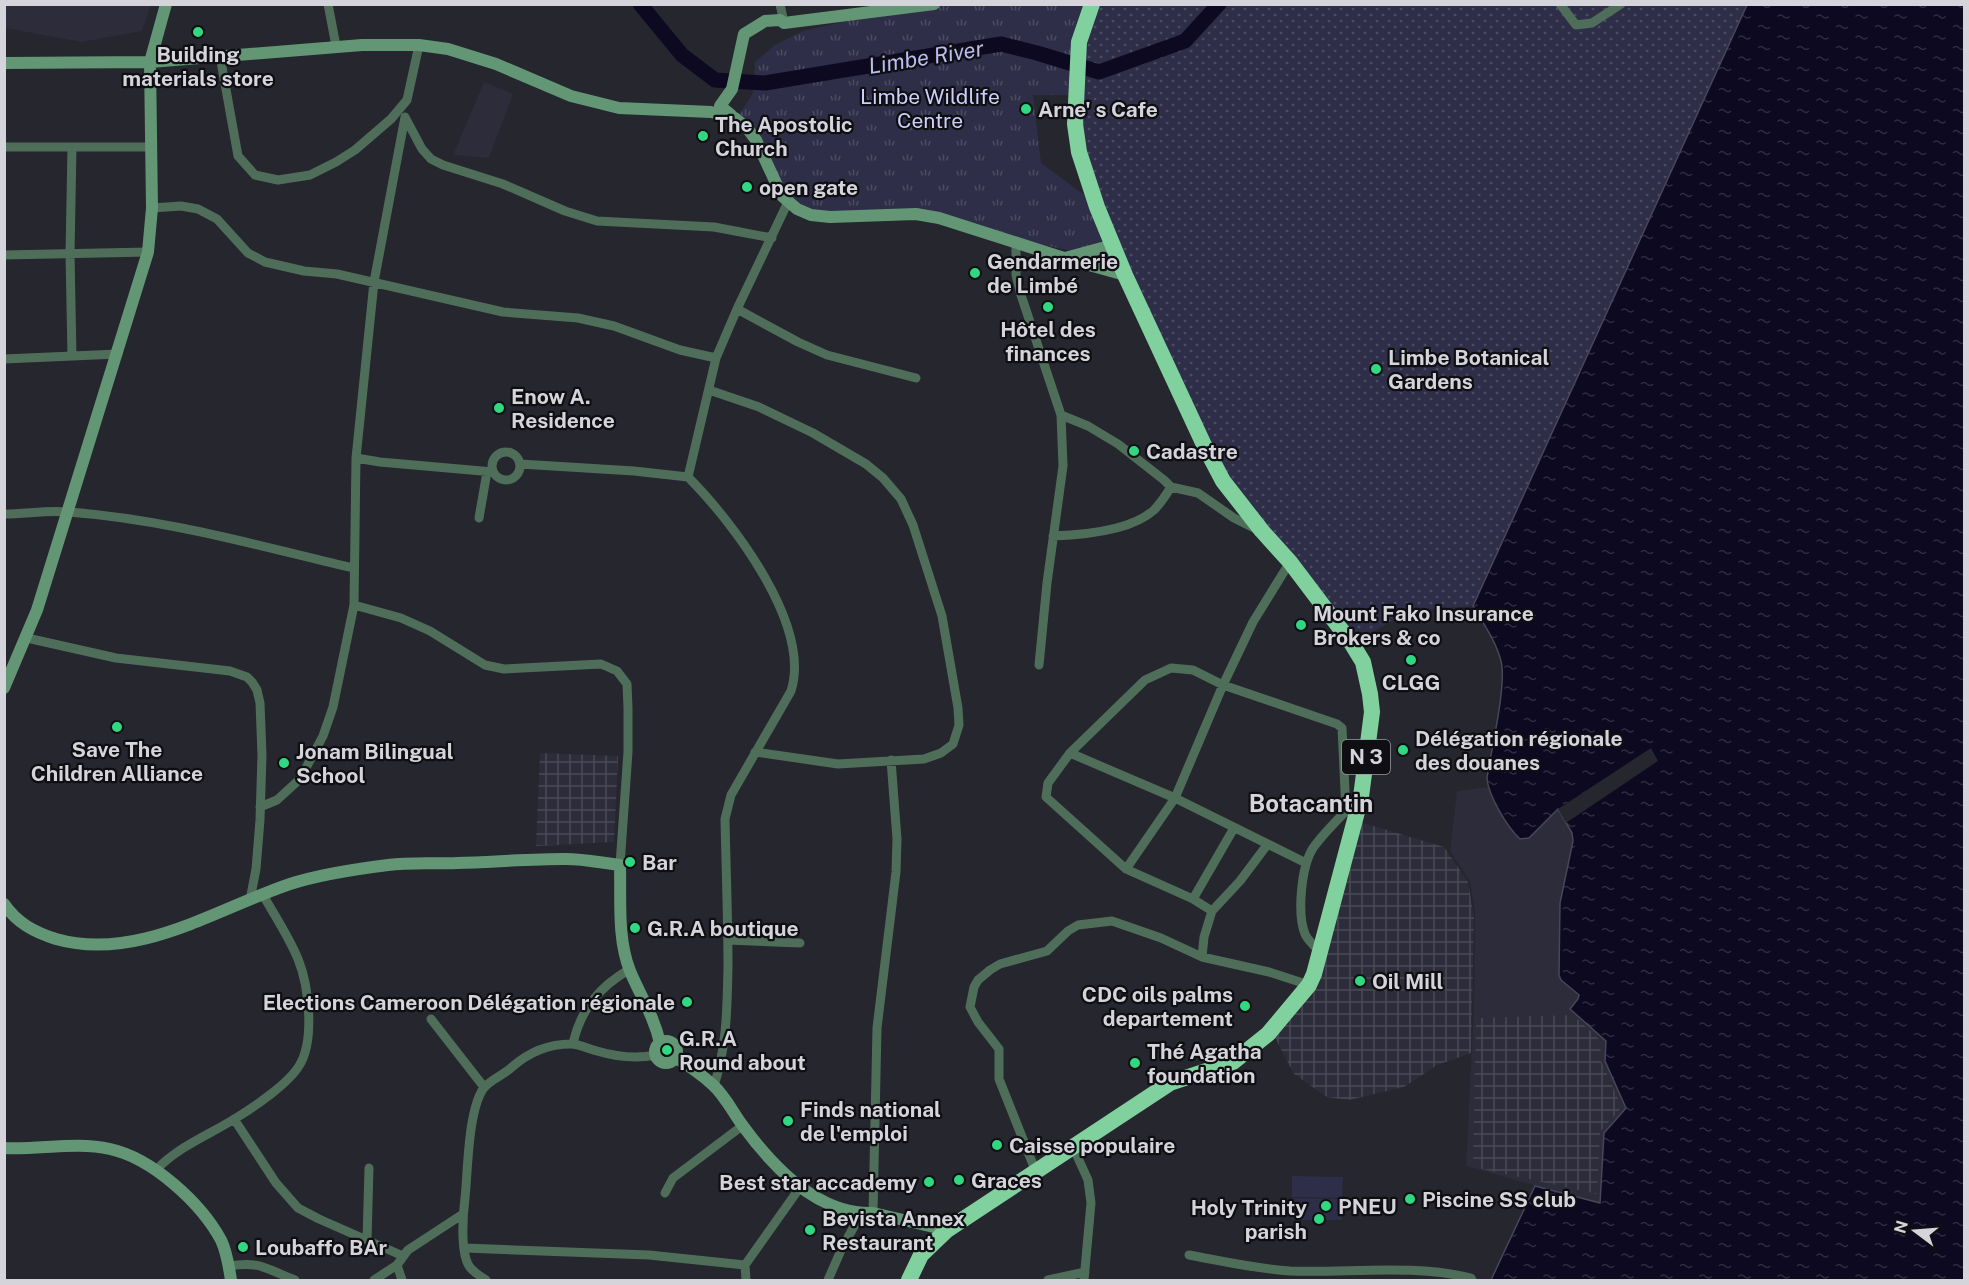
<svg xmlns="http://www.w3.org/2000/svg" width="1969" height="1285" font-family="'Public Sans',sans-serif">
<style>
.built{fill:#2c2c3a}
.industrial{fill:url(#industrial-grid)}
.grass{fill:url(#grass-tufts)}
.garden{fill:url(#garden-dots)}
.pitch{fill:#2e2e48}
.water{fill:url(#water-ripples);stroke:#484658;stroke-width:1.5}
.pier{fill:#25262e}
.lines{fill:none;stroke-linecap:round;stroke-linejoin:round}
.river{stroke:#0c0921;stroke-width:15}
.street{stroke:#4f6e59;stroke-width:9}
.secondary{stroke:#639674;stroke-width:12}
.highway{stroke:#80d19d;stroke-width:16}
.poi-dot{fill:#31d882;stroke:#0f0f13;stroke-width:2}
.labels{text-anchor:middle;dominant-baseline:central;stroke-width:4.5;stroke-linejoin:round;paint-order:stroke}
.shield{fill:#0f0f13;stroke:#99999e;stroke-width:1.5}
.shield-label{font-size:20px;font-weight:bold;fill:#d4d4da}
.poi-label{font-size:21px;font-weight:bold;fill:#d4d4da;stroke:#0f0f13;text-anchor:start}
.park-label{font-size:21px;fill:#cdcefc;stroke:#0f0f13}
.water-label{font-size:22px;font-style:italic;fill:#bbbcf3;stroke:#0f0f13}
.quarter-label{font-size:24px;font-weight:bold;fill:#d4d4da;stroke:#0f0f13}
</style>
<defs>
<pattern id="industrial-grid" width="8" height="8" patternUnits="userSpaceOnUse" patternTransform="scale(1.5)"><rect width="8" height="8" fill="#2c2c3a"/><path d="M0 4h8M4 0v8" fill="none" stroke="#4a4a56"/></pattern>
<pattern id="grass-tufts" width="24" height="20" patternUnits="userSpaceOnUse" patternTransform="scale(1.5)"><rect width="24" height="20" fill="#2e2e48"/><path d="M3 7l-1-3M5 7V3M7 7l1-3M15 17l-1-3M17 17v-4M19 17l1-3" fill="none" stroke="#4b4b62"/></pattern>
<pattern id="garden-dots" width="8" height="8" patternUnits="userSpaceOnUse" patternTransform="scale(1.5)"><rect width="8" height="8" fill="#2e2e48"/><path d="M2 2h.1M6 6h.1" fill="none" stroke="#4b4b62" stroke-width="1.8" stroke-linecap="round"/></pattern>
<pattern id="water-ripples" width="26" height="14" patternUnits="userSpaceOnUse" patternTransform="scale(1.5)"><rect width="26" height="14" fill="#0c0921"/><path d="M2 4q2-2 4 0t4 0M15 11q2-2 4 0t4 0" fill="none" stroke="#2e2c41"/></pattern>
</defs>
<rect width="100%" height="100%" fill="#25262e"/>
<path class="built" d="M4 5 5 4 151 5 142 31 82 42 5 28Z
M484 82 513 94 489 158 453 155Z
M1651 748 1572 833 1573 841 1560 903 1561 980 1579 997 1570 1009 1606 1041 1605 1061 1626 1108 1604 1134 1601 1204 1466 1166 1474 1007 1475 913 1470 881 1450 851 1457 791 1488 787 1513 832 1529 837 1558 809Z"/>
<path class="industrial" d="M540 753 618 756 614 842 536 846Z
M1360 822 1444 847 1468 882 1474 918 1471 1053 1437 1065 1404 1087 1349 1100 1327 1097 1294 1074 1272 1032 1294 1009Z
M1573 1015 1601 1041 1600 1059 1622 1107 1600 1132 1597 1194 1473 1167 1476 1018Z"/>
<path class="grass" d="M917 5H1096L1076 95H1033L1041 163 1099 206 1119 260 1018 240 931 212 813 214 789 202 739 115 753 93 755 62 775 45 803 31Z"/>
<path class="garden" d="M1096 5H1747L1473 606 1408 611 1354 643 1223 478 1119 260 1077 139 1079 42Z"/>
<path class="pitch" d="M1292 1176 1343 1177 1342 1198 1292 1197Z
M1291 1198 1342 1199V1220H1291Z"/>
<path class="water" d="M1747 5H1964V1280H1491L1535 1186 1600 1203 1604 1133 1626 1108 1605 1061 1606 1041 1570 1009 1578 999 1579 995 1561 980 1559 975 1560 903 1573 841 1572 833 1558 809 1529 838 1520 839C1507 827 1488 795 1487 778 1491 750 1507 685 1501 661 1496 641 1483 623 1473 606Z"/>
<path class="pier" d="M1651 748 1658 761 1566 823 1558 809Z"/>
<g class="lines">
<path class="river" d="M640 4 682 55 715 80 765 83 1001 44 1037 53 1099 72 1185 41 1219 4"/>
<path class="street" d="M328 4 336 46
M780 4 784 23
M1560 4 1576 25 1592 23 1621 4
M220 56 238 156 255 175 278 180 310 175 336 162 355 150 391 119 407 100 419 45
M405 117 422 149 431 159 443 165 503 184 565 211 597 221 714 227 772 238
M4 147H152
M152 208 181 206 198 209 217 219 248 253 265 262 304 271 337 274 503 312 578 318 614 326 680 350 716 358
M1016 241V275L1021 295 1061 415 1063 466 1047 583 1039 665
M4 255 148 252
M737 309 798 342 827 355 916 378
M72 356 70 254 72 147
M4 359 118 354
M709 390 759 407 813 433 866 464 883 478 901 499 913 525 942 616 958 708 959 725 953 744 941 753 924 759 838 764 755 752
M1061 415 1088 426 1118 444 1164 480 1171 487 1198 493 1234 518 1256 529
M492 466a14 14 0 1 1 28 0a14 14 0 1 1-28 0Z
M356 458 374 282 405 117
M520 464 634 471 688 477C732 521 812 625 791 691L731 795 725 819C726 869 728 918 728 967 727 1010 727 1045 714 1086
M688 477 716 358 737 309 788 202
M4 514C26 514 47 510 68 512 166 519 259 546 354 568
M479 518 487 472
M1053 536C1082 535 1131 531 1154 510 1160 504 1166 495 1171 487
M354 605 401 618 430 631 485 665 504 669 601 664 617 671 627 684 628 708V752L620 865
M27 638 116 658 230 671 247 677 252 682 257 690 260 703 262 755 260 820 256 869 250 900
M1070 753 1175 798 1306 863
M260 807 277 800 300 779 323 736 333 707 354 605 356 458 380 462 493 472
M1126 869 1175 798 1223 685 1253 622 1290 562
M1193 899 1234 828
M1212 911 1240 881 1267 845
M728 940 800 943
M1320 952C1315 946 1308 941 1305 934 1297 914 1301 867 1313 848 1323 834 1338 819 1350 807
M1202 957 1204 937 1212 911 1193 899 1126 869 1046 797 1048 783 1070 753 1145 680 1171 668 1193 670 1223 685 1337 724 1342 728 1346 811
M431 1019 484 1087
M573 1043C581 1009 599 987 630 969
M234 1119 276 1183 298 1208 319 1219 403 1256
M1073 1147 1088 1180 1091 1203 1084 1280
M156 1170C179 1146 209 1135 236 1118 254 1107 288 1084 299 1066 315 1041 309 986 298 959 289 937 275 916 263 895
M1036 1172 999 1079V1049L978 1022 970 1007 974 987 978 980 990 970 1000 964 1047 951 1068 931 1078 925 1112 921 1161 938 1202 957 1269 972 1309 985
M665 1193 673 1178 742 1126
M873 1213 877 1028 896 872 897 839 891 760
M367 1240 369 1168
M465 1248 649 1255 745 1265
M1189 1255C1222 1261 1257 1269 1290 1271 1349 1273 1414 1264 1471 1278L1472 1280
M397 1265 402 1280
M229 1266C261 1261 266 1269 295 1280
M374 1280 397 1265 408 1250 463 1214
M486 1280C480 1276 473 1272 469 1266 460 1251 463 1214 465 1198 468 1169 468 1112 483 1089 489 1080 504 1075 512 1067 528 1053 549 1044 571 1044 579 1044 589 1049 597 1051 617 1057 636 1059 656 1055
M746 1280 745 1265 801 1186
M828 1280 842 1248 861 1214
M1048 1280 1085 1272"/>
<path class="secondary" d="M4 63 150 62 362 45H419L448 49 496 64 571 96 619 108 711 112 735 118 747 128 756 140 782 196 797 209 811 215 830 217 916 214 939 218 1064 258 1125 275
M731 115 720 106 732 89 744 34 765 21 780 20 784 23 934 4
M1065 258 1113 245
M4 688 37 610 148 252 152 208 150 62 166 4
M4 904C17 923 34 932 56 939 137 962 216 909 290 884 321 874 356 869 388 865 411 862 434 864 457 863 493 862 529 859 566 859 584 859 602 863 620 865 621 899 617 938 630 971 640 995 654 1016 660 1043
M655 1052a11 11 0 1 1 22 0a11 11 0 1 1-22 0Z
M676 1058C689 1066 702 1075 713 1085 726 1097 733 1113 743 1126 773 1167 818 1215 873 1213L947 1230
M4 1148C39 1150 76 1141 110 1149 152 1158 201 1203 221 1240 227 1252 229 1268 231 1280"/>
<path class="highway" d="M909 1280 921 1255 947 1230 1170 1083 1233 1062 1268 1034 1309 985 1314 974 1361 797 1372 712 1370 694 1363 662 1352 644 1290 562 1262 531 1223 481 1204 445 1125 275 1097 207 1079 152 1075 124 1079 42 1092 4"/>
</g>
<g class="poi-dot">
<circle cx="198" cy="32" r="6"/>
<circle cx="1026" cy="109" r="6"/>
<circle cx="703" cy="136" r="6"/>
<circle cx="747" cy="187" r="6"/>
<circle cx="975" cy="273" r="6"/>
<circle cx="1048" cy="307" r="6"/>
<circle cx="1376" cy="369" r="6"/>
<circle cx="499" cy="408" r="6"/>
<circle cx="1134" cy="451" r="6"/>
<circle cx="1301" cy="625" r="6"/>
<circle cx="1411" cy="660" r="6"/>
<circle cx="117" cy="727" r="6"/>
<circle cx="1403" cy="750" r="6"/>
<circle cx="284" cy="763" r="6"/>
<circle cx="630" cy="862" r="6"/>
<circle cx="635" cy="928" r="6"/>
<circle cx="1360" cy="981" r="6"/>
<circle cx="687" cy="1002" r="6"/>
<circle cx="1245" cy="1006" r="6"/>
<circle cx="667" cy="1050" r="6"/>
<circle cx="1135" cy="1063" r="6"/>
<circle cx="788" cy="1121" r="6"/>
<circle cx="997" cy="1145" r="6"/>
<circle cx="959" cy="1180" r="6"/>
<circle cx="929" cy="1182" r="6"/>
<circle cx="1410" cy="1199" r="6"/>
<circle cx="1326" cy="1206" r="6"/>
<circle cx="1319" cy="1219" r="6"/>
<circle cx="810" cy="1230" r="6"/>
<circle cx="243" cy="1247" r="6"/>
</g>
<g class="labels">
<rect class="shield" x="1342" y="740" width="48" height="34" rx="4.5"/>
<g class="shield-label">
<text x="1366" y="757">N 3</text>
</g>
<g class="poi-label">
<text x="198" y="54" text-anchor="middle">Building<tspan x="198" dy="24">materials store</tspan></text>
<text x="1038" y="109">Arne' s Cafe</text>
<text x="715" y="124">The Apostolic<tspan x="715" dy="24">Church</tspan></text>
<text x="759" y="187">open gate</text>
<text x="987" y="261">Gendarmerie<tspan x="987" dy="24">de Limbé</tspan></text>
<text x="1048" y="329" text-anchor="middle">Hôtel des<tspan x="1048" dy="24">finances</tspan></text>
<text x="1388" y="357">Limbe Botanical<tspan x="1388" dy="24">Gardens</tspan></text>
<text x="511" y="396">Enow A.<tspan x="511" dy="24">Residence</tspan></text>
<text x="1146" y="451">Cadastre</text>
<text x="1313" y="613">Mount Fako Insurance<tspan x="1313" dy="24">Brokers &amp; co</tspan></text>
<text x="1411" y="682" text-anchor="middle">CLGG</text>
<text x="1415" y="738">Délégation régionale<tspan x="1415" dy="24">des douanes</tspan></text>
<text x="117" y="749" text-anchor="middle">Save The<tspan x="117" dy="24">Children Alliance</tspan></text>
<text x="296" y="751">Jonam Bilingual<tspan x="296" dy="24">School</tspan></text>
<text x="642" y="862">Bar</text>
<text x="647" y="928">G.R.A boutique</text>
<text x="1372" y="981">Oil Mill</text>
<text x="1233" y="994" text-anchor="end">CDC oils palms<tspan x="1233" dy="24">departement</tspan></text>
<text x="675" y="1002" text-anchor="end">Elections Cameroon Délégation régionale</text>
<text x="679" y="1038">G.R.A<tspan x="679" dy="24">Round about</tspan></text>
<text x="1147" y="1051">Thé Agatha<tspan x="1147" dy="24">foundation</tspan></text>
<text x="800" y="1109">Finds national<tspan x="800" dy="24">de l'emploi</tspan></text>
<text x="1009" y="1145">Caisse populaire</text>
<text x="971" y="1180">Graces</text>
<text x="917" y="1182" text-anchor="end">Best star accademy</text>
<text x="1422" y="1199">Piscine SS club</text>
<text x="1338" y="1206">PNEU</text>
<text x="1307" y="1207" text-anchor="end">Holy Trinity<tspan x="1307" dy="24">parish</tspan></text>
<text x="822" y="1218">Bevista Annex<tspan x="822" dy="24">Restaurant</tspan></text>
<text x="255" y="1247">Loubaffo BAr</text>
</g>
<g class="park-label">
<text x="930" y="96">Limbe Wildlife<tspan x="930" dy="24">Centre</tspan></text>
</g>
<g class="water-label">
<text transform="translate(926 57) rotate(-9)">Limbe River</text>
</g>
<g class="quarter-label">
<text x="1311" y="803">Botacantin</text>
</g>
</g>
<rect width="1969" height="1285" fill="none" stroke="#d4d4da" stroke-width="12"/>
<g transform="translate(1915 1231) rotate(286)" stroke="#0f0f13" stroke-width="4.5" paint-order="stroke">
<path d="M0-4.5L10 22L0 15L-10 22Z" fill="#d4d4da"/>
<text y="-9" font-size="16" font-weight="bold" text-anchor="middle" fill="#d4d4da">N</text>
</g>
</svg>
